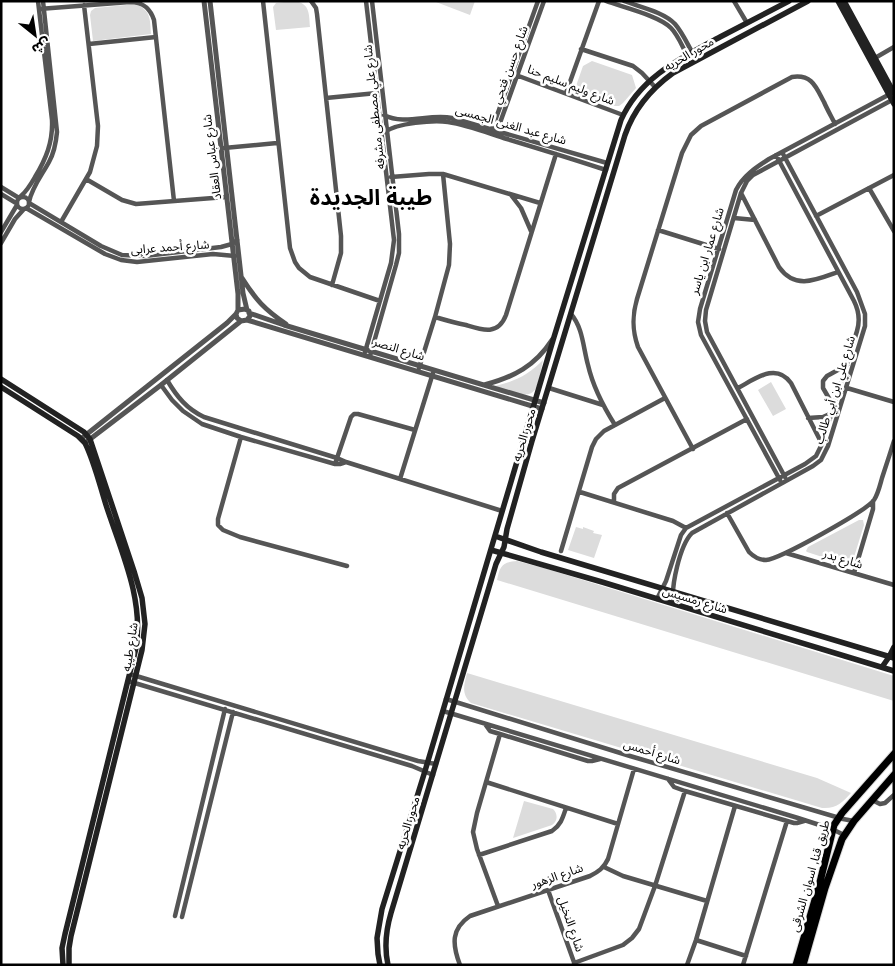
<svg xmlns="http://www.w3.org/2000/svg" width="895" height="966" font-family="Arial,'Noto Sans Arabic',sans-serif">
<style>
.green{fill:#dcdcdc}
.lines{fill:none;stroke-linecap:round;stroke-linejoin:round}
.primary-casing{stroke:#dbdbdb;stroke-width:9}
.minor{stroke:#555;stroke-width:4.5}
.tertiary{stroke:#555;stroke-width:5}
.secondary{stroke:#222;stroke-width:5.5}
.primary{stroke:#000;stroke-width:7}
.labels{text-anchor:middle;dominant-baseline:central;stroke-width:5;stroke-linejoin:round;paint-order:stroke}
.street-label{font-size:12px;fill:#000;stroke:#fff}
.town-label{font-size:22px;font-weight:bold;fill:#000;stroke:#fff}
</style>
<rect width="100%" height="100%" fill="#fff"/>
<path class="green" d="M292 1C310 2 309 13 310 27L276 30 273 7 276 3Z
M436 1H475L470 15 436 2Z
M136 4C151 11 150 19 151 34L93 41 90 15 91 11 95 8Z
M592 61 632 75 636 88 623 103 619 106H613L582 95 576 86 583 66Z
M543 360C541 369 540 380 536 388 529 402 506 390 495 386 514 382 530 374 543 360Z
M771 382 786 409 773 416 758 390Z
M859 520H863L864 525 854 557 849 562 841 563 807 552 806 551 808 547Z
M576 527 583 529V527L594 531 593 533 602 535 594 558 568 550Z
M517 561 544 568 894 676V701L497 580C500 566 502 562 517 561Z
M467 673 817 778 851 793C842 803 836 809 822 808L471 703C461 694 464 685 467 673Z
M524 801 553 809C558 814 558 821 552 825L513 838Z"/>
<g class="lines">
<g class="primary-casing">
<path id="primary" d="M796 965 819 886 834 825 842 813 894 754
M803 965 825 888 842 839 854 821 894 775"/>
</g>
<path class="minor" d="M263 1 290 248 295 262 299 268 310 277 380 301
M311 1 316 8 317 14 341 236V253L332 285
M606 1C622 7 660 16 671 28 678 35 682 46 687 55
M624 1C640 7 664 12 675 24 682 32 687 43 692 52
M734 1 747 23
M39 9 130 2C143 2 150 8 154 20L174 201
M89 44 156 37
M581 49 633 66 642 73 655 87
M875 58 894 47
M516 75 623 115
M566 93 599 1
M326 98 377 93
M384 115C405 126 430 113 452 118L607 163
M385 132C397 123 433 120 448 122 468 125 488 133 507 139 540 149 573 159 606 170
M491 132 538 1
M496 134 544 1
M224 148 277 143
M391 177 429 174H443L540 203
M86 179 122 200 136 204 226 197
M1 187 19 198
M869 188 894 231
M741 193 779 267C795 290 816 280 838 272
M1 194 16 203
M511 195 521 208 531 231
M21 196C27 191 31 184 35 177 46 159 53 142 52 120L38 1
M17 203a6 6 0 1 1 12 0a6 6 0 1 1-12 0Z
M29 202C32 187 42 175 49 162 54 153 56 143 57 132L43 1
M29 203 101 246 122 255 145 256 221 247 232 244 237 240
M26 208 105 254 121 260 137 262 213 254 235 256
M816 216 894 175
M734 218 755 220
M61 222 90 172 97 146 98 126 84 5
M658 230 719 249
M1 232 17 205
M1 243 15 219 24 209
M571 314C583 328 583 347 588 365 593 387 603 406 615 425
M435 317C445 320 455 323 466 325 482 330 498 336 506 315L556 154
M365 352 391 263 394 240 366 1
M370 356 396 265 399 253V234L372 1
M419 368 435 317 449 265 450 244 443 174
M167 380C177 397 187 409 204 417L337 458 346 462 502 511
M161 385 172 400 183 411 202 424 241 437 335 464H340L346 462
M549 388 603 405
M738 388C755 379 776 362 791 383L822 444
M847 388 894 402
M834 407 823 388V381L827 376 847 365
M808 418 823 417 832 413
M241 437 218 519V525L223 530 240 537 347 566
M693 449 638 347C632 330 632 316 637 299L682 153 691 135 701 126 792 77C812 74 816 87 824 102 827 109 831 116 835 124
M335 464 351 417 354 414H358L415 430
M785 477 707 332 705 321 706 310 741 193 747 181 753 175 894 99
M400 479 433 373
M780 480 701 335 698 322 700 309 736 190C743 176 755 168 769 159L890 94
M580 492 673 521 686 528
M614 502V494L618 488 747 419
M727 513 749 552C754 557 759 560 766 560 780 559 866 511 874 500 878 494 880 485 882 478 886 466 890 454 894 441
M561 551 592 447 596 439 604 431 665 398
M786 553 894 585
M854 573 873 509V501
M657 599 666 581 681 535 686 528 805 464 816 456 822 444 857 331C860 321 859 311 854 301L776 155
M674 604C670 588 680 545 692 533L813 466 821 460 828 446 865 326V314L857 292 782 152
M133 675 418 761 436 764
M128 681 412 766 433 775
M446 699 630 756 843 819 854 821
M443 711 798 818 832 829 844 835
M485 724 490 731 500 734 588 761H592L600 759
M668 779 674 787 685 791 794 823H797L804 821
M486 782 618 824
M872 800 880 804 885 803 894 795
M479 855 552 831C561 825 563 817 566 808
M604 867 623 876 707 901
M548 890 575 965
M498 906 477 849 473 832 477 813 500 734
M175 916 225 709
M182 917 233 712
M696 940 746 956
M574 963 623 945 632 938 639 929 655 886 685 791
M460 965C452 944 451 929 470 916L590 876C598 872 604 868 608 859L634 769
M687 965 696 940 735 806
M743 965 787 821"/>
<path class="tertiary" d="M204 1 238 294V310
M210 1 237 240 243 293 247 310
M242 278C256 300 264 309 286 324
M249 313 284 325 544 403
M247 320 542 409
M484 385C514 377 535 366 552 340
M82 438 227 323 236 314 238 310 245 309 249 311 250 316 247 320 241 321 237 318 236 314
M85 443 161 385 241 321"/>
<path class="secondary" d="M838 1 894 104
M844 1 894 93
M1 379 84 432 90 439 134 571 142 598 145 624 142 650 71 936 69 948V965
M1 387 78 436 85 443C94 461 100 486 106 505 121 551 144 599 136 648L65 934 62 948 63 965
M495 536 541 552 894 658
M491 550 602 582 894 671
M882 667 889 657 894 647
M380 965 378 954 377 938 382 909 425 771 554 337 621 120C640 77 681 58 720 37 743 25 766 13 789 1
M388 965C384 947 386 930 391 913L496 564 504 547 507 529 532 441 625 135C634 109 651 89 673 73L808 1"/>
<use href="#primary" class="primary"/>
</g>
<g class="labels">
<g class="street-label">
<text transform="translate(689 54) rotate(-30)">محور الحريه</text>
<text transform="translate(510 65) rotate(-70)">شارع حسن فتحي</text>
<text transform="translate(571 85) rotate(21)">شارع وليم سليم حنا</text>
<text transform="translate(374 107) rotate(-96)">شارع علي مصطفى مشرفه</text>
<text transform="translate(511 125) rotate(16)">شارع عبد الغنى الجمسى</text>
<text transform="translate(212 157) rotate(-97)">شارع عباس العقاد</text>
<text transform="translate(170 247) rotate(-4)">شارع أحمد عرابى</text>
<text transform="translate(707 251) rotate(-73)">شارع عمار ابن ياسر</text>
<text transform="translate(399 349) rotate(17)">شارع النصر</text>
<text transform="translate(835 390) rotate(-73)">شارع علي ابن أبي طالب</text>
<text transform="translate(524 435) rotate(-73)">محور الحريه</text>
<text transform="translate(843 559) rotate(17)">شارع بدر</text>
<text transform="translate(695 600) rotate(17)">شارع رمسيس</text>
<text transform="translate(130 647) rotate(-81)">شارع طيبه</text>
<text transform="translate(652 752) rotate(17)">شارع أحمس</text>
<text transform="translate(408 823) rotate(-73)">محور الحريه</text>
<text transform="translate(557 876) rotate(-19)">شارع الزهور</text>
<text transform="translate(810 876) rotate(-74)">طريق قنا, اسوان الشرقى</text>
<text transform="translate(571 924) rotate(71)">شارع النخيل</text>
</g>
<g class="town-label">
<text x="371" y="197">طيبة الجديدة</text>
</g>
</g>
<rect width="895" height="966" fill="none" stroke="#000000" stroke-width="5"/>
<g transform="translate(35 35) rotate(150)" stroke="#ffffff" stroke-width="4" paint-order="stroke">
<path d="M0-4L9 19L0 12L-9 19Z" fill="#000000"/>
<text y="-8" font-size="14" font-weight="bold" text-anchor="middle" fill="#000000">ش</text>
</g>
</svg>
